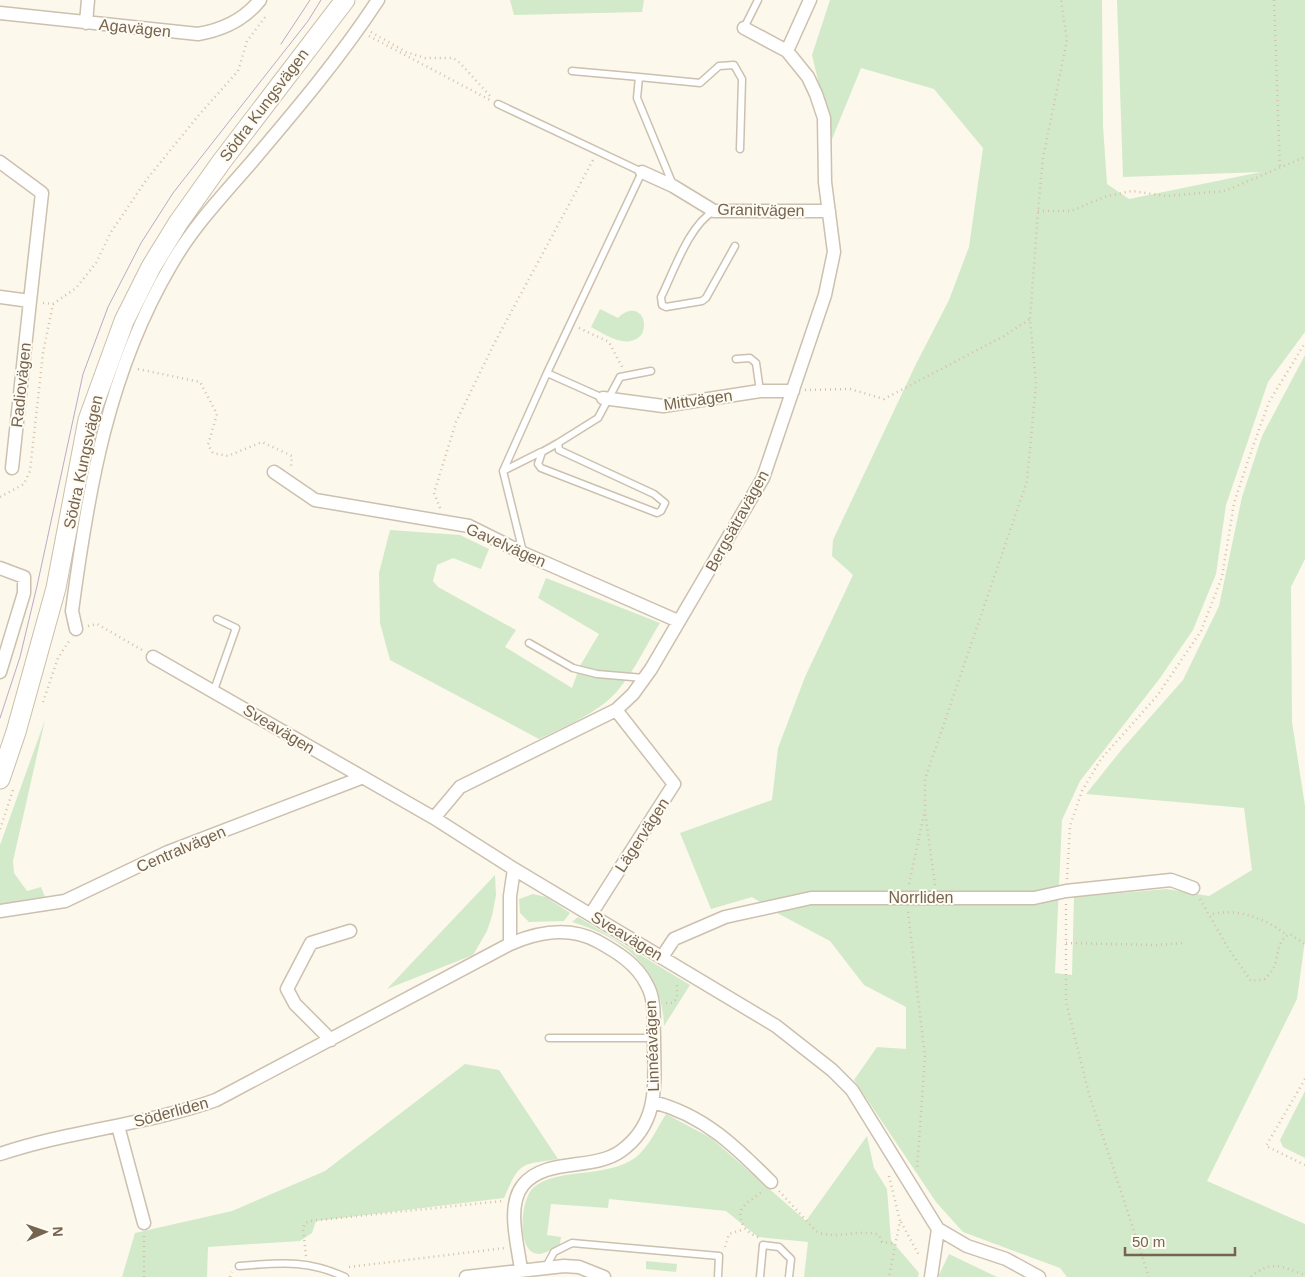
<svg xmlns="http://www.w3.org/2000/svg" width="1305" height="1277" font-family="Helvetica,sans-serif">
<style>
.green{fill:#d2eaca}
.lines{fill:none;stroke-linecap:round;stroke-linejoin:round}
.service-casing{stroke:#ccc0af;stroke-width:9}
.minor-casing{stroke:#ccc0af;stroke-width:15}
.secondary-casing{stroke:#ccbfaa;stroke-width:21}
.path{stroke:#d5c1a7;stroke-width:2.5;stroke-dasharray:1 4;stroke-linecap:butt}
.service{stroke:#fff;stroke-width:6}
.minor{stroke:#fff;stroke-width:12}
.secondary{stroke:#fff;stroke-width:19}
.tram{stroke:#bea9c7;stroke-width:1}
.labels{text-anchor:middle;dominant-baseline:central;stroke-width:4;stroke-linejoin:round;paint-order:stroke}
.street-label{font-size:16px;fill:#77644f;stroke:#fefbf3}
</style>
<rect width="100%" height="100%" fill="#fcf8ec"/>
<path class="green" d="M510 0H644L642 12 514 15Z
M830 0H1102L1103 126 1107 184 1129 199 1261 172 1123 177 1117 0H1305V332L1268 382 1226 505 1216 574 1193 630 1160 678 1080 781 1062 820 1055 973 1072 975 1074 897 1167 889 1209 896 1252 870 1244 808 1086 794 1123 748 1183 680 1219 606 1242 497 1262 436 1305 355V559L1291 587 1292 722 1305 806V940L1297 999 1207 1181 1305 1224V1277H1067L1060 1268 963 1232 936 1202 854 1080 877 1047 906 1049V1007L864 985 830 941 779 914 752 897 711 909 680 833 772 800 778 748 805 677 853 575 832 556 833 540 915 366 949 300 969 247 983 148 934 89 861 68 832 139 812 55Z
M600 309 618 318C633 302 650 315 642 334 628 351 606 335 591 327Z
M390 530 460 535 489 549 481 569 453 558 437 565 433 581 438 587 516 630 505 647 572 688 580 666 599 634 538 598 546 578 660 623C645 647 628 685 606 702 586 718 562 728 539 739L390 660 380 623 379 573Z
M45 720 13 861 14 873 27 891 41 887 45 897 21 905 0 907V845Z
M495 875 496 895 492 916 487 931 473 955 387 989Z
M533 894 546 897 570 913 564 921 529 922 520 913 519 899Z
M578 917 690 985 664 1026C662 969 625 938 572 922Z
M465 1064 499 1070 558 1159C520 1165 520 1161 504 1198L316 1221 312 1233 300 1241 208 1247 207 1277H122L135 1233 232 1211 325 1171Z
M1305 1091V1158L1283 1147 1280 1140Z
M666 1114 711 1138 806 1221 867 1136 874 1168 887 1189 891 1240 919 1273 918 1277H804L808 1242 758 1237 726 1211 609 1199 608 1208 551 1204 547 1235 561 1237 560 1244C554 1247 546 1254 539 1254 516 1254 520 1200 533 1188 556 1167 605 1179 635 1158 649 1147 657 1128 666 1114Z
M949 1254 997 1277H938Z
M646 1261 677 1264 676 1272 646 1269Z"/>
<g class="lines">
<g class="service-casing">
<path id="service" d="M744 28 758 0
M572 71 639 77
M498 104 642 172 547 373
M673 185 637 98 639 77 700 83 719 66 734 65 742 79 740 149
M714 211C689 225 674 271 661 297L662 305 666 307 702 301 706 298 735 246
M736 359 750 358 756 363 760 391
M558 443 542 452 538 464 541 468 657 513 661 511 665 503 654 494 559 450 558 443 598 418 620 377 651 371
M503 471 541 452
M523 552 503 471 547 373 603 398
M529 643 573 668 597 674 644 678
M214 690 236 628 217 619
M549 1038H654
M239 1266C280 1263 306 1259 345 1277
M546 1267 554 1252 572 1243 719 1256 718 1277
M760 1277 763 1245 779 1247 791 1259 789 1277"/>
</g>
<g class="minor-casing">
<path id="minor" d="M0 13 198 34C222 30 244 20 260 0
M86 23 88 0
M787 51 810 0
M0 162 42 193 30 301 0 297
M642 172 673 186 714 211H829
M603 398 663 406 760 391H793
M12 468 30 301
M274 472 315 500 469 526 523 553 678 621
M0 568 24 577V593L0 672
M76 629 72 611C88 490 108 372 171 265 192 228 222 196 250 164 295 111 340 58 378 0
M153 657 434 818 514 869 776 1026 832 1070 852 1090 938 1229 967 1246 1006 1259 1039 1277
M434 818 460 787 616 710 633 694 651 669 763 478 825 295 834 252 825 182 824 118 816 94 808 77 787 51 744 28
M0 911 65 901 168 852 361 778
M591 914 674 784 616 710
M510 944C538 932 568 926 597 941 617 952 637 964 647 985 656 1001 653 1020 654 1037 654 1081 661 1122 621 1151 593 1171 546 1157 523 1185 506 1206 518 1245 521 1270
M662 957 674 939 725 917 811 898H1034L1066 891 1171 880 1193 888
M331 1040 295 1004 287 989 311 943 350 931
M653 1102C704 1115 736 1147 771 1182
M118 1126 144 1223
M0 1154C71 1130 146 1125 216 1100L510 944V896L514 869
M466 1277 564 1266 579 1267 604 1277
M931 1277 938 1229"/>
</g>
<g class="secondary-casing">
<path id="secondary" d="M0 779 16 732 56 588 88 420 124 321 151 267 178 223 222 161 345 0"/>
</g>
<path class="path" d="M1274 0 1280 168
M371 32 406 52 425 58H453L460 63 492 98
M369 36 490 100
M1038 211H1071L1107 196 1132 191 1166 196 1225 191 1305 157
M43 303 53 304 76 288 96 263 111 232 147 179 198 116 238 71 247 41 266 16
M579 328 609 342 622 367
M138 369 200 382 217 414 208 445 213 453 228 456 262 442 292 456 291 467
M805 390 850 389 884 399 1004 336 1030 319
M0 497 24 484 30 471 43 353 53 304
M440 508 434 493 456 422 495 342 593 160
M88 626 97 624 142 650
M43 702 58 658 69 641
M0 829 13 790
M1067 879 1070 826 1082 791 1101 759 1157 696 1201 631 1222 577 1234 503 1252 449 1269 402 1305 343
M909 884 924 814
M935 885 925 812V779L1027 481 1036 384 1030 319 1038 211 1043 158 1067 40 1061 0
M1200 899 1228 948 1251 981 1265 979C1267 976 1271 973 1273 969 1279 958 1276 940 1290 934L1305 944
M1066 904V1002L1089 1094 1149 1277
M908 912 925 1057 917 1168
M1213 914C1239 908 1266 919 1287 935
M1066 943 1156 945 1182 943
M666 1003H673L677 997V982
M1305 1079 1266 1146 1305 1165
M889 1176 900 1221 889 1277
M779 1191 816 1231C834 1241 858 1228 879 1235L882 1242 895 1244
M901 1222 920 1257
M758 1237C748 1234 736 1221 742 1209 746 1202 757 1196 763 1191
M725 1247 729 1234 745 1229
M306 1256 303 1229 305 1223 310 1221 503 1201
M349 1267 505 1248
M144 1277V1235
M230 1277 232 1272
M1251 1277C1272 1259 1282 1267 1305 1275"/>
<use href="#service" class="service"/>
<use href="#minor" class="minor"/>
<use href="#secondary" class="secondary"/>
<path class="tram" d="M281 44 310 0
M0 718 20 657 37 586 83 374 108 307 141 243 173 193 308 21 321 0"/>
</g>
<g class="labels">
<g class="street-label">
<text transform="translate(135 28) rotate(6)">Agavägen</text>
<text transform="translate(264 105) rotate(-53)">Södra Kungsvägen</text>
<text transform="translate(761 210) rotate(1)">Granitvägen</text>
<text transform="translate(21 385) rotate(-84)">Radiovägen</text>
<text transform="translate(698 400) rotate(-8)">Mittvägen</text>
<text transform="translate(83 462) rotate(-78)">Södra Kungsvägen</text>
<text transform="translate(737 521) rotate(-61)">Bergsätravägen</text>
<text transform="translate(506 545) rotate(24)">Gavelvägen</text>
<text transform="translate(279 729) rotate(31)">Sveavägen</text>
<text transform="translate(642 835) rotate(-57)">Lägervägen</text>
<text transform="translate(181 849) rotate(-23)">Centralvägen</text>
<text x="921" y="897">Norrliden</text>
<text transform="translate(627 936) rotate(31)">Sveavägen</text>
<text transform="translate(652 1046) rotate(-92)">Linnéavägen</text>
<text transform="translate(171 1112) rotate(-15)">Söderliden</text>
</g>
</g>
<g transform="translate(45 1232) rotate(88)" stroke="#fefbf3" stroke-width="4" paint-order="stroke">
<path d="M0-4L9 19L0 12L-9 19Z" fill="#77644f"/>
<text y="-8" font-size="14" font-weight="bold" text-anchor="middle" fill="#77644f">N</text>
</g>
<path d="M1125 1247v8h110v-8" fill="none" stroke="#77644f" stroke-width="2.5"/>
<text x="1132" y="1247" font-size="15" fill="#77644f" stroke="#fefbf3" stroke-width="4" paint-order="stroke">50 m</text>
</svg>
